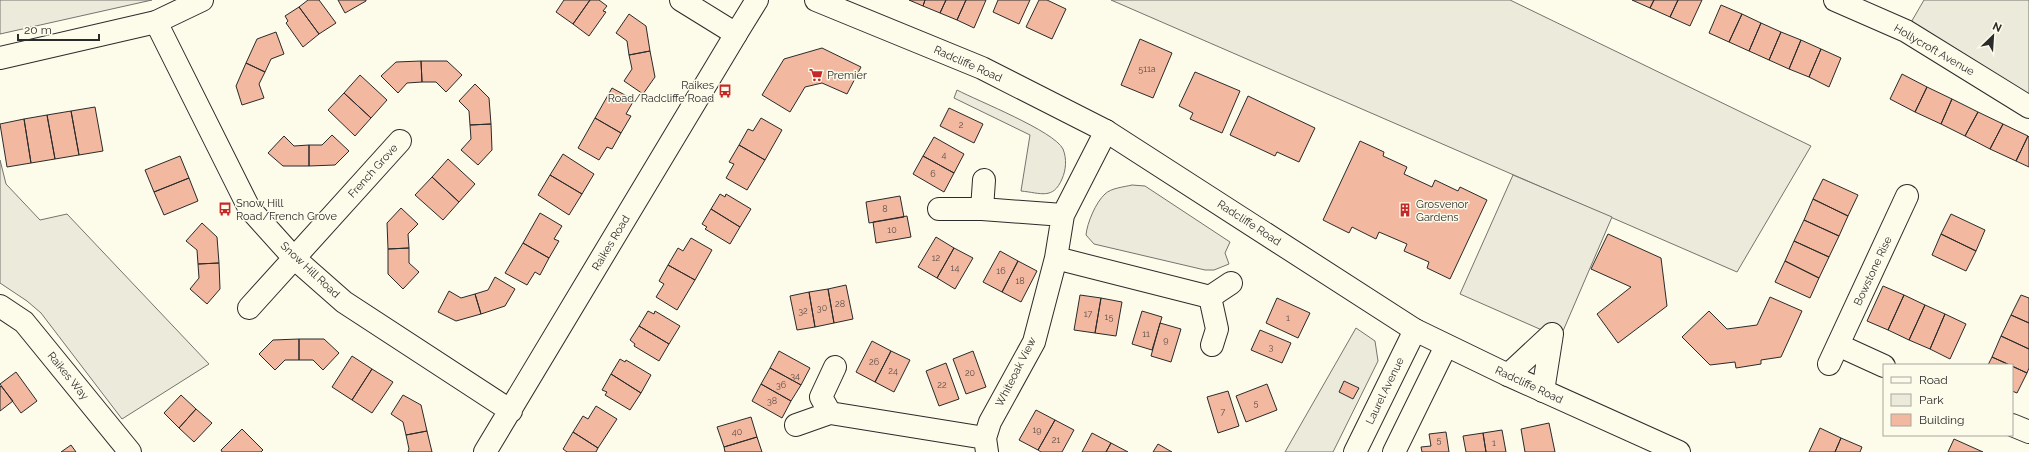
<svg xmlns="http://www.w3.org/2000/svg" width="2029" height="452" font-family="Raleway,sans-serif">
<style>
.green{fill:#ecebdb;stroke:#74746e}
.parking{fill:#eceadb;stroke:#74746e}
.building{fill:#f2b8a0;stroke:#2b2b2b}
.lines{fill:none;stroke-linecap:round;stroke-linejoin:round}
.minor-casing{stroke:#2b2b2b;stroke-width:24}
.major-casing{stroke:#2b2b2b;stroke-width:24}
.minor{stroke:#fdfbea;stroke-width:22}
.major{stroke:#fdfbea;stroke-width:22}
.labels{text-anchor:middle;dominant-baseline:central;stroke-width:3;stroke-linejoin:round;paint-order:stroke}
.number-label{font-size:9px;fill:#5d4e48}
.street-label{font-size:11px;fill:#2b2b2b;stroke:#fdfbea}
.poi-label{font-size:11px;fill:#2b2b2b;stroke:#fdfbea;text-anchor:start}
</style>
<rect width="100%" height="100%" fill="#fdfbea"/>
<path class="green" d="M0 0H152L0 34Z
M1111 0H1510L1811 146 1737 272Z
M1924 0H2029V107L1906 31Z
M957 90C978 101 1054 131 1063 149 1067 159 1066 170 1062 179 1053 200 1041 193 1021 191L1030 135 954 98Z
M0 160 6 184 40 220 67 214 209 364 122 419 41 313 27 301 0 283Z
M1132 185 1145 186 1230 242 1225 253 1229 264 1214 270H1205L1094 244 1086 235C1087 223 1096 202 1105 194 1111 188 1124 187 1132 185Z
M1356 328 1375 341 1378 361 1333 452H1285Z"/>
<path class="parking" d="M1513 175 1612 217 1560 338 1460 294Z"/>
<path class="building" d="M308 0H319L336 23 319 34 299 7Z
M338 0H366V1L345 13Z
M564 0H590L573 24 556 12Z
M590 0H599L607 6 603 11 606 12 589 36 573 24Z
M909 0H925L923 6Z
M925 0H946L940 13 923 6Z
M946 0H966L957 20 940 13Z
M966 0H986L974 28 957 20Z
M998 0H1030L1019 24 993 12Z
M1039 0H1047L1066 9 1052 39 1026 27Z
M1632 0H1654L1650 8Z
M1654 0H1678L1670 17 1650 8Z
M1678 0H1702L1690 26 1670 17Z
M1721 5 1742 14 1729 42 1709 33Z
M299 7 319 34 303 47 286 23 288 21 285 16Z
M629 14 646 26 650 51 629 55 627 41 616 33Z
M1742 14 1761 23 1749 51 1729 42Z
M1761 23 1781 32 1769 60 1749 51Z
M276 32 284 54 271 59 265 72 246 63 257 39Z
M1781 32 1801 40 1789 69 1769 60Z
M1140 39 1172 53 1153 98 1121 85Z
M1801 40 1821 49 1809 77 1789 69Z
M822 48 861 67 847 94 822 83 805 87 790 112 762 95 784 59Z
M1821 49 1841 58 1829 87 1809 77Z
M650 51 655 77 643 94 624 81 632 69 629 55Z
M421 61 422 82 407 83 398 93 381 76 396 62Z
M421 61H447L462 75 446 92 436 82H422Z
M246 63 265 72 259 84 264 98 242 105 236 86Z
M1195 72 1240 91 1222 133 1190 119 1193 113 1179 106Z
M1902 74 1927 87 1915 112 1890 99Z
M360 75 387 100 371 118 344 93Z
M475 84 489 98 491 124 470 125 469 111 459 101Z
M1927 87 1952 99 1941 124 1915 112Z
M612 88 634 100 626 114 631 116 621 133 595 118Z
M344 93 371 118 355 136 328 110Z
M1248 96 1315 128 1299 162 1277 152 1275 156 1230 135Z
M1952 99 1978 112 1965 136 1941 124Z
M95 107 103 151 79 155 71 111Z
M949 108 983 124 974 143 940 126Z
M71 111 79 155 55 159 47 115Z
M1978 112 2003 124 1990 149 1965 136Z
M47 115 55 159 31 163 24 119Z
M595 118 621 133 612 149 607 147 599 160 578 148Z
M761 118 782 130 765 160 739 145 748 129 753 131Z
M24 119 31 163 7 167 0 124Z
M491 124 492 150 478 165 461 150 471 139 470 125Z
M2003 124 2028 136 2016 161 1990 149Z
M332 135 349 151 335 165 309 166V145H322Z
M284 136 294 146 309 145V166H283L268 153Z
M2028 136 2029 137V167L2016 161Z
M934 137 964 154 954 173 923 156Z
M1360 141 1384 152 1383 156 1407 167 1404 174 1432 187 1435 180 1458 191 1460 187 1487 200 1450 279 1427 268 1429 262 1404 251 1407 244 1379 232 1376 239 1352 227 1349 233 1323 220Z
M739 145 765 160 747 190 726 178 734 164 729 162Z
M563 154 594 174 582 194 550 175Z
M180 156 189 178 154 192 145 170Z
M923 156 954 173 944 192 913 174Z
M448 159 475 184 459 202 432 177Z
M550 175 582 194 569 215 538 195Z
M432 177 459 202 443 220 415 195Z
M189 178 198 201 164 215 154 192Z
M1823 179 1858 195 1848 216 1813 199Z
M720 194 725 197 726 194 751 209 740 227 711 209Z
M900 196 904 217 869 223 866 202Z
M1813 199 1848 216 1839 236 1804 220Z
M401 208 418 224 408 234 409 248 388 249 387 223Z
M711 209 740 227 730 244 705 229 707 227 702 224Z
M540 213 562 226 554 239 559 241 549 258 523 243Z
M1951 214 1985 230 1976 251 1941 234Z
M907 216 911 237 876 243 873 222Z
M1804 220 1839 236 1829 257 1794 241Z
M202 223 217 237 219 263 198 264 197 250 186 241Z
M1608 234 1661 258 1667 306 1618 343 1597 314 1631 287 1591 269Z
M1941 234 1976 251 1966 271 1932 255Z
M936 237 954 248 937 278 918 267Z
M691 238 712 250 695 280 668 265 678 248 683 251Z
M1794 241 1829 257 1819 278 1785 261Z
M523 243 549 258 540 275 535 272 527 285 505 273Z
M409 248V263L419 272 403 289 388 274V249Z
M954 248 973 258 955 289 937 278Z
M1000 251 1018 261 1002 292 983 282Z
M1018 261 1037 271 1021 302 1002 292Z
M1785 261 1819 278 1810 298 1775 282Z
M219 263 220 289 207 304 190 289 199 278 198 264Z
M668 265 695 280 677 310 656 297 664 284 659 281Z
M495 277 515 289 505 306 481 314 475 294 488 290Z
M846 285 853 319 834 323 828 289Z
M1883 286 1904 295 1888 330 1867 321Z
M828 289 834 323 815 327 809 292Z
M449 291 461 298 475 294 481 314 456 321 438 312Z
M809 292 815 327 797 330 790 296Z
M1080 295 1101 298 1095 333 1074 330Z
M1904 295 1925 305 1909 340 1888 330Z
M2021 295 2029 298V323L2011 315Z
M1770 297 1802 311 1781 357 1761 360V364L1736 368 1735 362 1710 365 1682 337 1709 311 1727 329 1757 325Z
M1101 298 1122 302 1116 336 1095 333Z
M1277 298 1310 313 1298 338 1266 323Z
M1925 305 1945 314 1930 349 1909 340Z
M648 311 654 314 655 311 680 326 669 344 639 326Z
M1142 311 1162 317 1152 350 1132 344Z
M1945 314 1966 324 1950 359 1930 349Z
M2011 315 2029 323V349L2001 336Z
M1160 323 1181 329 1171 362 1151 356Z
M639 326 669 344 659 361 634 346 635 344 630 340Z
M1260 330 1291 343 1282 363 1251 350Z
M2001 336 2029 349V368L2027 373 1992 357Z
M299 339V360H285L275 370 259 354 273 340Z
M299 339H324L339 353 323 370 313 360H299Z
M872 341 891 351 875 382 856 372Z
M779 351 810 368 801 385 770 368Z
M891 351 910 360 894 392 875 382Z
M973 351 986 387 966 394 953 359Z
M352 356 372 369 352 400 332 387Z
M1992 357 2010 365H1988Z
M620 359 625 362 626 360 651 375 641 393 611 374Z
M946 363 959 399 939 406 926 371Z
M2012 366 2027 373 2017 393 2012 391Z
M770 368 801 385 791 401 761 384Z
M372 369 393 382 372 413 352 400Z
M16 372 37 401 21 413 0 384Z
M611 374 641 393 630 410 605 395 607 392 602 390Z
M1344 381 1359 388 1353 399 1339 392Z
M761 384 791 401 782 418 752 401Z
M1267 384 1277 410 1246 422 1236 396Z
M1 386 13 401 0 411V387Z
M1228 391 1239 426 1218 433 1207 397Z
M181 395 196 409 179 428 164 413Z
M403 395 421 405 427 431 406 435 403 422 391 414Z
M596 406 617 419 598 448 573 432 583 416 588 419Z
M196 409 212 423 194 442 179 428Z
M1036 410 1055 420 1038 450 1019 440Z
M751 417 757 437 724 447 717 427Z
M1055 420 1074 430 1062 452H1041L1038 450Z
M1549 423 1555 452H1525L1521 429Z
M1820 428 1841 438 1835 452H1809Z
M242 429 263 450 261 452H222L221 450Z
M1502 430 1506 452H1486L1483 433Z
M427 431 432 452H408L409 449 406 435Z
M573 432 598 448 596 452H567L563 449Z
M1446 432 1449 452H1422L1421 447 1431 446 1429 434Z
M1092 433 1111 443 1106 452H1082Z
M1483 433 1486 452H1466L1463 436Z
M757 437 762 452H725L724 447Z
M1841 438 1862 447 1860 452H1835Z
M1954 439 1983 452H1948Z
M1111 443 1128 452H1106Z
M1158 444 1172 452H1153Z
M71 445 76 452H61Z"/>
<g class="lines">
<g class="minor-casing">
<path id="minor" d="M1835 0 1906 31 2029 107
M156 22 249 208 294 258 344 302 511 411
M939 209H982L1063 215
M982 209 984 180
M1056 258 1210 297
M0 306 24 322 130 452
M249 308 400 141
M1212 345 1217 329 1210 297 1231 283
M1838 345 1884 366
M1829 364 1907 196
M1508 375 1552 334
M1543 391 1552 334
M830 413 821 397 835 367
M796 425 830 413 985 438
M2012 425 2029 432
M485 452 736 34
M987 452 985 438 990 422 1034 342 1056 258 1063 215 1106 131
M1355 452 1415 330
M1394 452 1446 346"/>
</g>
<g class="major-casing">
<path id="major" d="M681 0 736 34 757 0
M816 0 982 68 1106 131 1415 330 1508 375 1679 452
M0 58 156 22 202 0"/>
</g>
<use href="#minor" class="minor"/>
<use href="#major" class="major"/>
</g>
<defs>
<g id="supermarket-bare" transform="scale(1.08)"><path d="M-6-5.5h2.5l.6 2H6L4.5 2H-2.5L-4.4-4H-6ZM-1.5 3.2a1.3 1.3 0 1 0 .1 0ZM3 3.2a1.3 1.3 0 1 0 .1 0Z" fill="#c62828" stroke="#fdfbea" stroke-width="2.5" paint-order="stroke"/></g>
<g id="bus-bare" transform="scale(1.08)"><path d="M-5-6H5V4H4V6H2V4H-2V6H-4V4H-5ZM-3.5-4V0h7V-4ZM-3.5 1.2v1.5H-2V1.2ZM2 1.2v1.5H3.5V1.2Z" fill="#c62828" stroke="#fdfbea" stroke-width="2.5" paint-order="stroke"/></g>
<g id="building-bare" transform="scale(1.08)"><path d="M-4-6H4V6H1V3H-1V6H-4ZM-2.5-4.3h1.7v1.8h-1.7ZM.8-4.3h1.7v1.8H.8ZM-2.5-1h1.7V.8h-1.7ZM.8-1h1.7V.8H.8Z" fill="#c62828" stroke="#fdfbea" stroke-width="2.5" paint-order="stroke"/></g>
</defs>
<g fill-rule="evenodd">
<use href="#supermarket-bare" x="816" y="75"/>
<use href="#bus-bare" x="725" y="91"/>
<use href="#bus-bare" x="225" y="209"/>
<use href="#building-bare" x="1405" y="210"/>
</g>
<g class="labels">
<g class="number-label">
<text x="1147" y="69">511a</text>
<text x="961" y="125">2</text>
<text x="944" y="155">4</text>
<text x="933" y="174">6</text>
<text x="885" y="209">8</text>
<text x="892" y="230">10</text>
<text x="936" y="258">12</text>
<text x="955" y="268">14</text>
<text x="1001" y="271">16</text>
<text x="1020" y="281">18</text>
<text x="840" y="304">28</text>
<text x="822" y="308">30</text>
<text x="803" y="311">32</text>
<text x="1088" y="314">17</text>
<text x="1109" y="317">15</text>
<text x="1288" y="318">1</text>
<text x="1146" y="334">11</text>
<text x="1166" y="340">9</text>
<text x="1271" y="347">3</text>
<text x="874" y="362">26</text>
<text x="893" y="371">24</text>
<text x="970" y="373">20</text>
<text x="795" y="376">34</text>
<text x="781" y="385">36</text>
<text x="942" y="385">22</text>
<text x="772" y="401">38</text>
<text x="1256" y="403">5</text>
<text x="1223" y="412">7</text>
<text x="1037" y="430">19</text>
<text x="737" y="432">40</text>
<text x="1056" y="440">21</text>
<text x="1439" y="440">5</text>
<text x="1494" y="443">1</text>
</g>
<g class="street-label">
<text transform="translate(1934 50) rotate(30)">Hollycroft Avenue</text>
<text transform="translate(968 64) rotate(24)">Radcliffe Road</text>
<text transform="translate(373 171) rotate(-48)">French Grove</text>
<text transform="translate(1249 223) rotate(33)">Radcliffe Road</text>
<text transform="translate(611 243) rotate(-59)">Raikes Road</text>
<text transform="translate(310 270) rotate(43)">Snow Hill Road</text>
<text transform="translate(1873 271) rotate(-65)">Bowstone Rise</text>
<text transform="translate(1016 372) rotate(-63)">Whiteoak View</text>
<text transform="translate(68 376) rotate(51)">Raikes Way</text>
<text transform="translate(1529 385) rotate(25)">Radcliffe Road</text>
<text transform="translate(1385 391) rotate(-64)">Laurel Avenue</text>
</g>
<g class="poi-label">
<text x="827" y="75">Premier</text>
<text x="714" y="85" text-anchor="end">Raikes<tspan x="714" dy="13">Road/Radcliffe Road</tspan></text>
<text x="236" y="203">Snow Hill<tspan x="236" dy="13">Road/French Grove</tspan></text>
<text x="1416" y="204">Grosvenor<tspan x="1416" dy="13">Gardens</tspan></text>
</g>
</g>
<rect x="1883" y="364" width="130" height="72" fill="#fdfbea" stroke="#a9a89e"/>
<rect x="1891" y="377" width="20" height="6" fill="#fdfbea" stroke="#a9a89e"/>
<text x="1919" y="384" font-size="12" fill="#2b2b2b">Road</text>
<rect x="1891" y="394" width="20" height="12" fill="#ecebdb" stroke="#a9a89e"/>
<text x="1919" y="404" font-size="12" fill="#2b2b2b">Park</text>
<rect x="1891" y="414" width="20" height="12" fill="#f2b8a0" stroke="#a9a89e"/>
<text x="1919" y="424" font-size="12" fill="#2b2b2b">Building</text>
<g transform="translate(1993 36) rotate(25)" stroke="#fdfbea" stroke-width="3" paint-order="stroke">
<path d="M0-3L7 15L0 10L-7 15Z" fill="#2b2b2b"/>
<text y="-6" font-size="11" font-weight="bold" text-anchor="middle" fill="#2b2b2b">N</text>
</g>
<path d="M18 34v6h81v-6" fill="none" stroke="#2b2b2b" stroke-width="2"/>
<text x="24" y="34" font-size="12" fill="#2b2b2b" stroke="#fdfbea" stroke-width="3" paint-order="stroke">20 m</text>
</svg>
